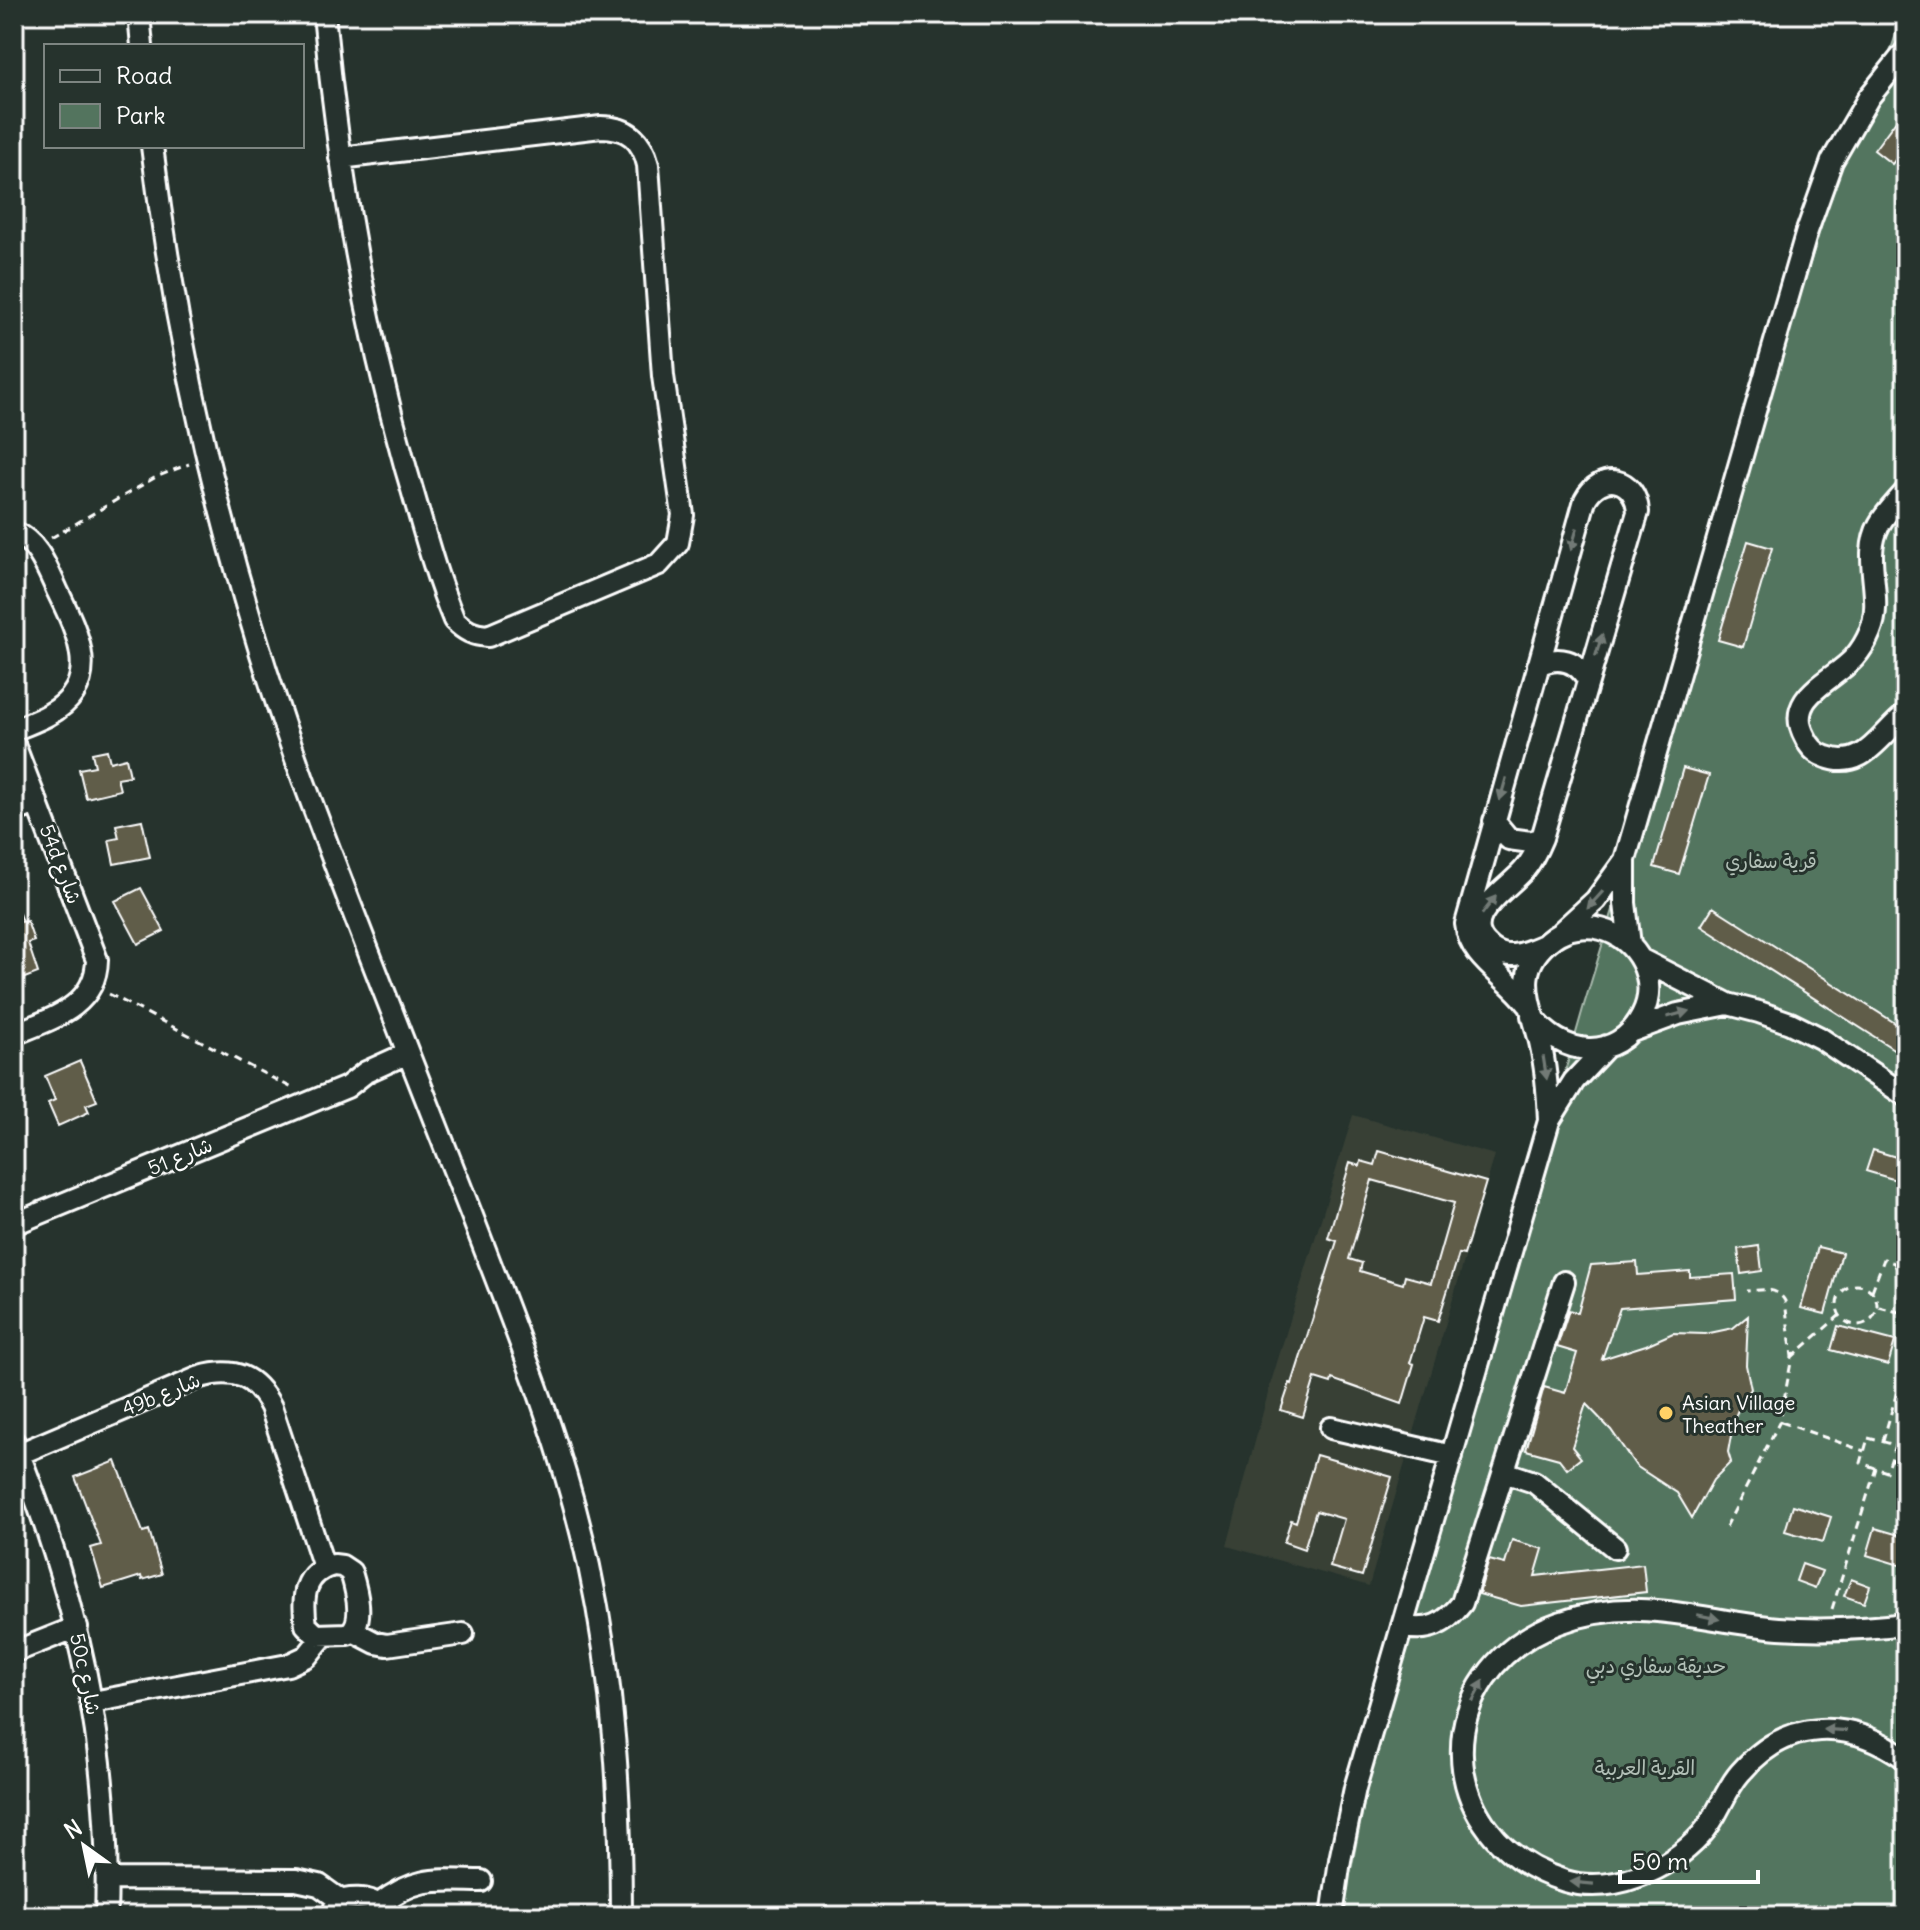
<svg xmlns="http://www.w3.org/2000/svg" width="1920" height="1930" font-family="Delius,'Playpen Sans Arabic',sans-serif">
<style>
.built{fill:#374036}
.green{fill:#53745e;stroke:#a9baae;stroke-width:2}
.building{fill:#605d4a;stroke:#fff;stroke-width:2;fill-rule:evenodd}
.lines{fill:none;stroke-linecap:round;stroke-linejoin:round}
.minor-casing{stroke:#fff;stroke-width:26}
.path{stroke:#fff;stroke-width:3;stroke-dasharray:8 6;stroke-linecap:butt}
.minor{stroke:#26332d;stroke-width:20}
.oneway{fill:#727a76}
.poi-dot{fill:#ffd166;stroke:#26332d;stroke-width:3}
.labels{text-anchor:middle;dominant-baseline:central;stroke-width:6;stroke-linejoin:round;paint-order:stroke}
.park-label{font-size:20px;fill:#b2c0b7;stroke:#26332d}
.street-label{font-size:20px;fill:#fff;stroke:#26332d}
.poi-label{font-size:20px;fill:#fff;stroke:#26332d;text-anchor:start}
</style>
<rect width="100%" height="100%" fill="#26332d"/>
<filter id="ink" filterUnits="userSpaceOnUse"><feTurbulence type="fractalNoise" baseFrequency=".0125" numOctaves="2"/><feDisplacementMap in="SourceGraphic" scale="16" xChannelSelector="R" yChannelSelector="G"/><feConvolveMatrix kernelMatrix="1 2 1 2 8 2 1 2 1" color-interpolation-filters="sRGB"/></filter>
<g filter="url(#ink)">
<path class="built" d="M1353 1115 1495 1155 1369 1586 1227 1546 1271 1382Z"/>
<path class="green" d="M1903 14H1906V1916H1337L1352 1865 1380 1721 1584 1005 1828 204 1847 151 1872 105Z"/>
<path class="building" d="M1906 107V146L1892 164 1874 150Z
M1748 541 1772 548 1743 647 1718 640Z
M107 750 110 762 126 758 130 776 117 778 120 790 86 798 79 769 95 766 92 753Z
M1683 768 1709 775 1679 874 1654 867Z
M142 820 150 857 114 864 109 840 119 838 116 825Z
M141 888 164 931 138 944 115 901Z
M1713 907 1906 1030V1057L1701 926Z
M17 908 22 922 27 921 34 941 28 943 38 973 14 982V909Z
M80 1061 97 1101 86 1105 89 1112 58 1126 48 1103 55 1100 45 1076Z
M1873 1150 1906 1160V1183L1866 1171Z
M1379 1151 1486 1182 1464 1255 1459 1254 1438 1321 1424 1317 1410 1363 1414 1364 1402 1404 1332 1379 1331 1383 1315 1378 1303 1417 1281 1410 1290 1383 1292 1384 1337 1241 1328 1238 1350 1163 1360 1166 1361 1161 1375 1165ZM1372 1180 1454 1203 1431 1283 1405 1276 1403 1284 1360 1271 1362 1263 1349 1259Z
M1759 1246 1762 1271 1741 1274 1738 1249Z
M1818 1247 1842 1253 1825 1314 1801 1308Z
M1637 1262 1638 1275 1690 1271V1277L1734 1274 1736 1299 1620 1308 1602 1359 1646 1345 1673 1333 1705 1334 1733 1328 1748 1316 1746 1365 1751 1389 1741 1403 1734 1419 1728 1452 1731 1462 1713 1480 1692 1518 1677 1493 1636 1466 1611 1430 1586 1404 1572 1447 1581 1458 1567 1469 1559 1459 1526 1450 1544 1387 1565 1393 1577 1353 1557 1347 1569 1310 1578 1313 1591 1265Z
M1838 1326 1895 1341 1888 1365 1831 1350Z
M1316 1455 1392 1477 1362 1576 1330 1567 1344 1519 1316 1511 1304 1549 1284 1542 1291 1520 1296 1522Z
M116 1461 143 1532 149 1530 162 1574 142 1580 141 1576 103 1588 91 1548 101 1545 75 1477Z
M1793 1505 1831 1517 1823 1542 1785 1531Z
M1875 1528 1906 1537V1567L1867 1555Z
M1512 1540 1543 1549 1535 1576 1643 1564 1646 1592 1521 1606 1479 1594 1489 1560 1505 1564Z
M1802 1564 1822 1571 1815 1588 1796 1581Z
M1851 1579 1870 1586 1864 1603 1844 1596Z"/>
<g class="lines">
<g class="minor-casing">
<path id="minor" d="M139 14 142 46
M324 14C338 168 364 320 406 469 421 519 434 572 454 620 465 631 473 635 488 636L659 564 678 543 683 515 663 376 648 165C642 139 628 127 601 127L340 158
M152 146C179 370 233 590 311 801 363 940 418 1078 472 1216 516 1331 563 1445 589 1566 614 1682 621 1798 621 1916
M1906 491C1897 502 1886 512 1879 525 1861 559 1885 596 1870 632 1866 642 1861 650 1854 658 1833 681 1783 697 1805 737 1809 746 1816 754 1826 757 1864 771 1880 734 1906 714
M14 532C38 542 47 568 57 590 78 633 104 685 48 715 37 721 25 725 14 730
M1538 665C1559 655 1577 660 1588 680
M14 744 97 960C96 1007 51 1019 14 1034
M14 812 37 802
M1494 821 1509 839 1531 842 1542 838
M1561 932 1596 900 1625 860
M1630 945 1625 903V860L1807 231 1832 161 1869 97 1906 51
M1642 960 1728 1004 1759 1012 1790 1023 1820 1038 1906 1096
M1528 1004C1507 976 1469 958 1466 924L1585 500C1601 470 1636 477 1638 512L1542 838C1537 850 1532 861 1524 870 1507 890 1455 919 1491 948 1508 962 1527 952 1544 945
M1532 1016C1560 1056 1617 1064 1642 1015 1660 980 1637 938 1601 929 1585 925 1567 928 1554 937 1511 968 1530 1001 1540 1042 1546 1068 1548 1095 1549 1121
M1632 1031 1678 1014 1728 1004
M14 1224 347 1087 366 1072 408 1053
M1331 1428 1452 1456
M14 1442C77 1597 112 1748 106 1916
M19 1454 200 1377C235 1367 255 1376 271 1407L324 1567
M1504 1472 1534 1482 1615 1548
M334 1565 342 1566 351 1572C356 1589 366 1623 348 1634L316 1635 306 1625C302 1598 303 1572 334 1565Z
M1906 1624C1864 1629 1822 1631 1779 1628 1700 1621 1639 1594 1559 1623 1427 1670 1430 1839 1565 1881 1612 1895 1669 1870 1701 1835 1718 1817 1724 1791 1740 1773 1787 1718 1849 1718 1906 1759
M1402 1626C1428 1633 1446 1624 1462 1603L1564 1282
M353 1631 376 1643 387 1645 463 1634
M14 1652 77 1627
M93 1702 288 1665 307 1656 323 1636
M107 1879 296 1880 319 1885 340 1900
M378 1905C416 1876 436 1880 481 1881
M333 1916 336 1903C348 1897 369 1897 378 1905L380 1916
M1332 1916 1340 1860 1355 1788 1549 1121 1574 1081 1607 1046"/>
</g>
<path class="path" d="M51 538 156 477 189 464
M109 994 294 1089
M1837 1305a20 20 0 1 1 40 0a20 20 0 1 1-40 0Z
M1872 1291 1884 1259 1894 1263 1906 1284
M1879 1307 1906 1314
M1792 1357 1840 1315
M1781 1422 1864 1451
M1868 1438 1896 1445 1887 1472 1861 1463Z
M1883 1441 1906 1360
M1891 1459 1906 1464
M1726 1527 1780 1421 1792 1357 1785 1301C1776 1286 1762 1290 1747 1291
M1832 1609 1876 1468"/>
<use href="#minor" class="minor"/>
</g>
<defs><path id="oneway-solid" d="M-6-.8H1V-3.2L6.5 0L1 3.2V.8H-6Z" transform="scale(2)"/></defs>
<g class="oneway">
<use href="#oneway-solid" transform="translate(1574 539) rotate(106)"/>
<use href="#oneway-solid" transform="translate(1599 645) rotate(-73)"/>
<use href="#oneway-solid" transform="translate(1503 789) rotate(106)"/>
<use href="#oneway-solid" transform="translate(1595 900) rotate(132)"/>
<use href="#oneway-solid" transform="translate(1489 905) rotate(-52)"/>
<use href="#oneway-solid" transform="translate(1678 1014) rotate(-16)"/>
<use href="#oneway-solid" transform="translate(1545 1068) rotate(81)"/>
<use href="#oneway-solid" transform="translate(1708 1617) rotate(12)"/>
<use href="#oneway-solid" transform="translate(1478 1691) rotate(-62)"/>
<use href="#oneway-solid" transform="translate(1835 1730) rotate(-177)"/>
<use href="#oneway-solid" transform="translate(1582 1883) rotate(-175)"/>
</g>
</g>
<circle class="poi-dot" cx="1666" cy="1413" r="8"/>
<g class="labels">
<g class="park-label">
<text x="1771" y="860">قرية سفاري</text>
<text x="1656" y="1665">حديقة سفاري دبي</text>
<text x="1645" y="1767">القرية العربية</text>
</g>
<g class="street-label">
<text transform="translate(61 864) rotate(69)">54d شارع</text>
<text transform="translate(180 1156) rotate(-22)">شارع 51</text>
<text transform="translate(161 1394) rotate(-22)">49b شارع</text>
<text transform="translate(86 1674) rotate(78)">50c شارع</text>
</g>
<g class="poi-label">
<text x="1682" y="1402">Asian Village<tspan x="1682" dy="23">Theather</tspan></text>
</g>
</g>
<rect width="1920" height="1930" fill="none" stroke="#26332d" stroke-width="48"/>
<rect x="24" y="24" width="1872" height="1882" fill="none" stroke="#fff" stroke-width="3" filter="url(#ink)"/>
<rect x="44" y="44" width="260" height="104" fill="#26332d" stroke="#7d8581" stroke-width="2"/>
<rect x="60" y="70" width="40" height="12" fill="#26332d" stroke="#7d8581" stroke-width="2"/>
<text x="116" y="84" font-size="24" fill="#ffffff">Road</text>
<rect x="60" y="104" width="40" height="24" fill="#53745e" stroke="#7d8581" stroke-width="2"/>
<text x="116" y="124" font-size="24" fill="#ffffff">Park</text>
<g transform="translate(84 1846) rotate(327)" stroke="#26332d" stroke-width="6" paint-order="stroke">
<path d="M0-6L14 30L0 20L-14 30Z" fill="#ffffff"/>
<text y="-12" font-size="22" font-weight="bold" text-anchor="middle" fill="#ffffff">N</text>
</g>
<path d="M1620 1870v12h138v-12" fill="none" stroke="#ffffff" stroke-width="4"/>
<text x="1632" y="1870" font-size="24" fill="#ffffff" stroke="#26332d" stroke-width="6" paint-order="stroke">50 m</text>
</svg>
